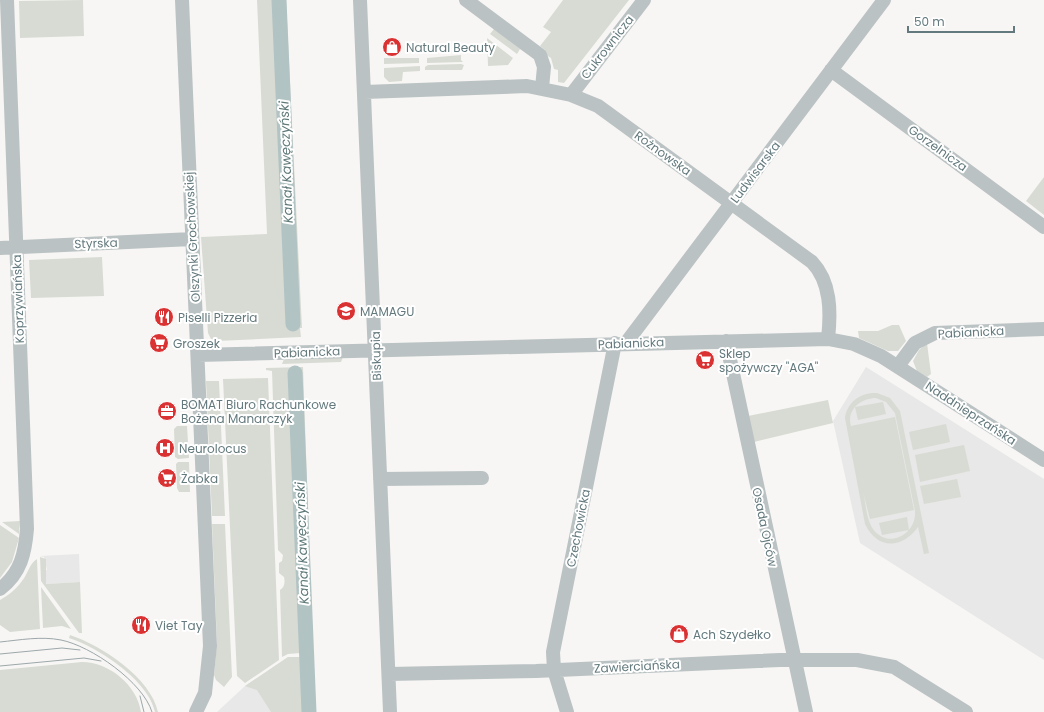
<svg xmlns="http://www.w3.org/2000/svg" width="1044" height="712" font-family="Poppins,sans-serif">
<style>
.built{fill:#e7e8e7}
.green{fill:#d8dbd3;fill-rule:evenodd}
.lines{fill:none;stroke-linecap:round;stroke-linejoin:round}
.canal{stroke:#b2c3c4;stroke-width:15}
.minor{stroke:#bbc2c3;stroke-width:14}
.tram{stroke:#9da7aa;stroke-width:1}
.labels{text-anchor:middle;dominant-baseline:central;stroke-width:4;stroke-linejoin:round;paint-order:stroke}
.poi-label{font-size:12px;fill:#63797d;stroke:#fff;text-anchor:start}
.street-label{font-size:12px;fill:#63797d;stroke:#fff}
.water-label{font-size:13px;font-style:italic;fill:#5e7878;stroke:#fff}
</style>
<rect width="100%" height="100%" fill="#f7f6f4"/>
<path class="built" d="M866 367 1044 479V660L860 543 833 421Z
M79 554 80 582 45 584V570H47L44 557 40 556Z
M288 657 302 712H217L245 686Z"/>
<path class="green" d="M83 0 84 36 20 38 19 1Z
M257 0H286L302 328H300L301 337 217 341 211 339 208 333 201 237 267 234Z
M563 0H629L564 83 558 82V70L554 69 551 58 543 53 545 50 540 46 551 32 543 27Z
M494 29 530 56 520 49 517 54 490 34Z
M487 38 513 58 508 65 488 66Z
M461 55V60L463 62 427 63V58Z
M384 58H419V63L384 64Z
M461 64 464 65 462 70H425V67L428 65Z
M420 66V71L403 72 402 81 389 82 384 77V68Z
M1044 177V215L1026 201Z
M102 257 104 296 31 298 29 260Z
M892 325H899L906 341 898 351H888L859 338 858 331H878Z
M927 343 931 374 927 377 917 371 913 361 919 350Z
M343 357 341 362 282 364 284 359Z
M303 367 313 650 314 652 288 654 282 657 280 590C285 587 285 582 284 577L279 573V563L282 561 283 555 278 550 272 371 266 370V368Z
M268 378 279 660 245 683 237 676 223 379Z
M206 381H219L225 516H212Z
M877 393 890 398 900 411 929 553 924 554 918 527C903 548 878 551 865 524L845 418C847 402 861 392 877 393ZM876 398 886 402 895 413 915 511C917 534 888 550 873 529 866 519 866 503 863 492L870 519 914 510 895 417 851 426C846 410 861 398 876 398Z
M828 400 833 423 754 442 748 416Z
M883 402 886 414 858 420 855 407Z
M946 424 950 442 913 450 909 432Z
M177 426H187L189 458 178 459 175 457 174 429Z
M964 445 970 471 920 482 915 455Z
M178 462H189L190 492H179L177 488 176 464Z
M957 479 961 497 924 504 920 486Z
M907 517 909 530 882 535 879 523Z
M20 521 19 534 2 522Z
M212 524H225L232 677 224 687 216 680 214 675 217 643Z
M0 525 19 538 12 562 0 578Z
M40 557 46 559V584L80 582 82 633H79L41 581Z
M37 559 40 629 10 632 0 625V600C9 595 16 589 22 581 28 574 29 564 37 559Z
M41 587 71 629 62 626 43 628Z
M70 635C101 645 151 678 158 712H155C149 681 98 647 69 638Z
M288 657H313L316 712H271L257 690 245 686Z
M82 662C109 662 137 685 141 712H0V670Z"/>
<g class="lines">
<path class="canal" d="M279 0 293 324
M295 373 309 712"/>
<path class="minor" d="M182 0 210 646 205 693 196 712
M360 0 390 712
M466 0 540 55 544 67 542 88
M831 70 1044 227
M365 92 527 86 571 95 598 106 812 262C831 282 831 312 828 339
M571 95 644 0
M0 248 192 239
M726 341 806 712
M626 343 884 0
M198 355 828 339 854 344 881 356 1044 460
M898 366 915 343 935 333 1044 329
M380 479 482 478
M0 589C21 573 25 553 27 529L7 0
M389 674 536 671 780 660H857L894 667 966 712
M567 712 554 670 553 652 615 343"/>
<path class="tram" d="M0 642C20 640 41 636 61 640 91 646 143 682 152 712
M0 654 62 648 80 650
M0 666 84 658 101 661
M140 696 144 712"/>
</g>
<defs>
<g id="shop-disc" transform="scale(1)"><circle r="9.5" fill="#da3132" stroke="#fff"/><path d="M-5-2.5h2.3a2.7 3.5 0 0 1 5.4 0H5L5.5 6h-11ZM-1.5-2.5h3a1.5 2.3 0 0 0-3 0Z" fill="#fff"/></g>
<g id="school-disc" transform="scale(1)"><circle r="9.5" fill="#da3132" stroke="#fff"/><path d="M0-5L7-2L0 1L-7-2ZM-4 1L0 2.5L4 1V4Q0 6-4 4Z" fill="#fff"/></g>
<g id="restaurant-disc" transform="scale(1)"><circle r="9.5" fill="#da3132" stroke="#fff"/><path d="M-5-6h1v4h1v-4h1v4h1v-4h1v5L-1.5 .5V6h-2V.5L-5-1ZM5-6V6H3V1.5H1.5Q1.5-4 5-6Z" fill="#fff"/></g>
<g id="supermarket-disc" transform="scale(1)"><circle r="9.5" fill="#da3132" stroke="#fff"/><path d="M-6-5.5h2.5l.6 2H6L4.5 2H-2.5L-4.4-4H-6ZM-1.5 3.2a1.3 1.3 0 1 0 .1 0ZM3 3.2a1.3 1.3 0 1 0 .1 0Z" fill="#fff"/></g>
<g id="office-disc" transform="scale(1)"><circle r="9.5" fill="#da3132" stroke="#fff"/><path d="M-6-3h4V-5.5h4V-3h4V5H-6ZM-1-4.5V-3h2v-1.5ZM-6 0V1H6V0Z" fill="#fff"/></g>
<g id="hospital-disc" transform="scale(1)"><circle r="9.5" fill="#da3132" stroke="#fff"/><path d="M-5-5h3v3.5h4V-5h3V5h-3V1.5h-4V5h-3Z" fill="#fff"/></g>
</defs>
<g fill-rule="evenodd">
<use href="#shop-disc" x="392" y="47"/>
<use href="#school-disc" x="346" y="311"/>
<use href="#restaurant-disc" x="164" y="317"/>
<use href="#supermarket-disc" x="159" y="343"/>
<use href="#supermarket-disc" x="705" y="360"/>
<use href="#office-disc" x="167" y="411"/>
<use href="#hospital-disc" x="165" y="448"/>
<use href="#supermarket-disc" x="167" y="478"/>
<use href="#restaurant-disc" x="141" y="625"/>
<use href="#shop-disc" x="679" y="634"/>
</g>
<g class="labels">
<g class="poi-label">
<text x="406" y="47">Natural Beauty</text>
<text x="360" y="311">MAMAGU</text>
<text x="178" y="317">Piselli Pizzeria</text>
<text x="173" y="343">Groszek</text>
<text x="719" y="353">Sklep<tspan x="719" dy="14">spożywczy "AGA"</tspan></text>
<text x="181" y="404">BOMAT Biuro Rachunkowe<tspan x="181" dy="14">Bożena Manarczyk</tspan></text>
<text x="179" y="448">Neurolocus</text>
<text x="181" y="478">Żabka</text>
<text x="155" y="625">Viet Tay</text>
<text x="693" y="634">Ach Szydełko</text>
</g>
<g class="street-label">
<text transform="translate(607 47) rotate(-52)">Cukrownicza</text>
<text transform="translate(938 148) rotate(36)">Gorzelnicza</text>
<text transform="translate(663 153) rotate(36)">Rożnowska</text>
<text transform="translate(755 172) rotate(-53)">Ludwisarska</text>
<text transform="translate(192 237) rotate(-93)">Olszynki Grochowskiej</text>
<text transform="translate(96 243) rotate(-2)">Styrska</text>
<text transform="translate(18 299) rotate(-92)">Koprzywiańska</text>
<text transform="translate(971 332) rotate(-3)">Pabianicka</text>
<text transform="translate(631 343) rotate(-2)">Pabianicka</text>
<text transform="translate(307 352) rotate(-2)">Pabianicka</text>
<text transform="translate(376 356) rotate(-92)">Biskupia</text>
<text transform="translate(971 413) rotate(33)">Naddnieprzańska</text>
<text transform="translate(765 527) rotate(78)">Osada Ojców</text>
<text transform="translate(578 528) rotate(-79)">Czechowicka</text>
<text transform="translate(637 666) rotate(-3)">Zawierciańska</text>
</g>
<g class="water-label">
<text transform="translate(286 162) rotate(-92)">Kanał Kawęczyński</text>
<text transform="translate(302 543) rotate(-92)">Kanał Kawęczyński</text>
</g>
</g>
<path d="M908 26v6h106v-6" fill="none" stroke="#63797d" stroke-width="2"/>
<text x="914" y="26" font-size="12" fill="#63797d" stroke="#ffffff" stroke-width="3" paint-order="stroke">50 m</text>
</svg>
